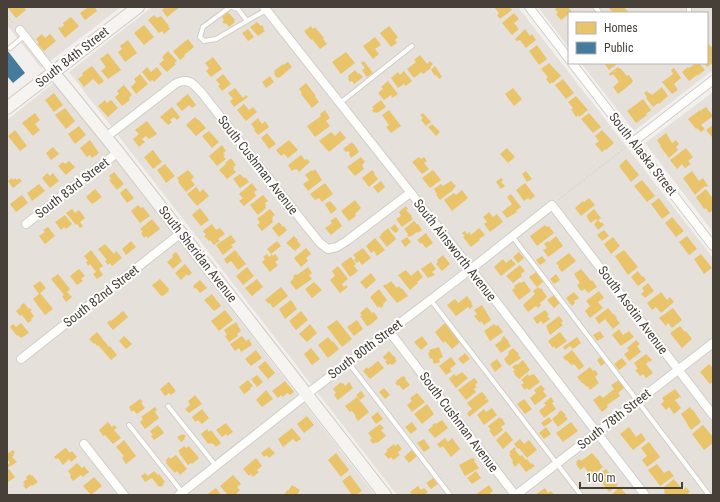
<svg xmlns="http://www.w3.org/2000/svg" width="720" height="502" font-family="'Roboto Condensed',sans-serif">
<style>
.residential{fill:#e5e0da}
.homes{fill:#e9c46a}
.public{fill:#457b9d}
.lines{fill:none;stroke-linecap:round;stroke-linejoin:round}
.lane-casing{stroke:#d0cdca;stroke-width:6}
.street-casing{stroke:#d0cdca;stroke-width:10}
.secondary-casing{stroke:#d0cbc4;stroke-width:14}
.path{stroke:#d2cfcb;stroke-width:1;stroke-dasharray:2 2;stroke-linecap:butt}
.lane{stroke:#fdfdfc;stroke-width:4}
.street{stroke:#fdfdfc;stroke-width:8}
.secondary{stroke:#f6f4f0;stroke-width:12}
.labels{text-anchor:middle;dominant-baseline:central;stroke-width:4;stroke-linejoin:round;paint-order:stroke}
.street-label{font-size:13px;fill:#474038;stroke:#fff}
</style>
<rect width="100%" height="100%" fill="#f2efec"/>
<path class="residential" d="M7 7H121L41 68 7 25Z
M152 7H518L713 258V495H397L69 72Z
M538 7H713V70L634 131 581 63H707V13H569V48Z
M55 82 375 495H7V120Z
M713 92V232L645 143Z"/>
<path class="homes" d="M7 7H24L26 10 16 18Z
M86 7H95L97 11 85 20 80 13 87 8Z
M165 7H180L167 17 162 10Z
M494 7H510L512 10 500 19 497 15 499 13Z
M555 7H568L572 12 569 13V14L561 20 556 14 558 13 555 9 556 8Z
M608 7H624L629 13H613Z
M228 12 235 20 234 21 235 22 229 27 226 23 225 24 222 22 224 20 222 17Z
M514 13 519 19 514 23 519 29 512 35 502 23Z
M154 15 157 18 161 16 169 26H168L170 29 164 34 162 31 159 33 148 20Z
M71 17 79 26 65 38 58 28 60 27 61 28 64 25 63 23Z
M257 22 261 26 262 25 264 28 263 29 265 31 258 36 250 27Z
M144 25 154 37 144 45 134 33Z
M311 26 313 29 315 27 324 38 323 39 327 44 320 49 312 39 311 40 304 31Z
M389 26 398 37 395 40 397 43 391 47 380 33Z
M248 29 254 37 248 41 242 33Z
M525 29 530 36 532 34 536 40 526 48 520 40 517 41 515 39Z
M42 34 45 38 50 34 56 41 44 51 37 44 39 43 36 39Z
M375 37 381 45 375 49 379 54 373 59 363 46Z
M188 39 194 47 184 55 185 56 180 60 173 51Z
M128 40 137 53 125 62 118 52 122 49 120 46Z
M709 44 711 47 713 45V60L712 61 713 63 707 67 704 63H707V45Z
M537 45 547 59 539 65 529 51Z
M168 51 177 61 174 63 176 64 167 72 159 64 164 60 162 57Z
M346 52 355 63 341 74 332 62Z
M108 53 121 70 108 79 101 71 106 67 100 59Z
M420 55 427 64 430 61 433 64 430 67 431 68 423 74 421 72 414 78 407 69 416 62 414 60Z
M213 57 222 69 211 77 206 71 209 68 205 63Z
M364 61 373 73 367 77 362 70 365 68 361 63Z
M288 62 292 67 279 78 278 77 277 78 274 74 275 73 274 71 283 64V65Z
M549 63 561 76 553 83 552 82 550 84 546 79 548 77 541 69Z
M604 63H616L617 64 609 70Z
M696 63H699L705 70 697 76V75L689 81 682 72 688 67 689 68Z
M92 66 104 81 99 85 93 79 84 87 78 79 83 75 82 73Z
M435 66 442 77 439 79 436 75 435 76 431 70Z
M147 67 151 72 157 67 162 74 154 82 152 80 150 82 142 72Z
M618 67 620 69V68L627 76 629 75 633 81 632 82V83L618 94 613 87 619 82 613 74 611 76 609 74 614 70 615 72H616L614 70Z
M674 68 681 78 674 84 678 90 672 94 662 82 673 74 671 70Z
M355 70 358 74 359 73 363 77 354 84 352 81 350 82 348 79 349 78 348 76Z
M404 71 412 81 406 86 404 84 398 88 391 78 398 72 400 75Z
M140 74 148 84 136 94 131 87 136 82 134 79Z
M223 74 231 84 222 91 218 86 220 85 216 80Z
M270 76 274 82 266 88 262 82Z
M563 79 574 93 566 99 555 85Z
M388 81 398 94 392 98 391 95 384 100 378 93 383 89 381 87Z
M306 83 316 96 315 97 319 102 312 108 301 94 302 93 299 89Z
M124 85 132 95 129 98 130 100 122 106 115 97 119 94 117 91Z
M662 87 668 96 659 104 658 103 653 107 646 98 647 97 644 93 647 91 650 94 651 93 652 95Z
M235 88 243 98 246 95 248 97 234 107 230 101 233 99 228 93Z
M513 88 522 99 514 106 505 94Z
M54 93 63 105 54 112 45 100Z
M188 94 196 105 192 108 189 105 182 111 176 104 182 99H181Z
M576 96 588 110 579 117 578 115 576 117 571 109 573 108 568 102Z
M643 99 651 110 646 114 647 115 636 123 627 111Z
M105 100 107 103 111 100 118 108 108 117 98 106Z
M381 100 386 107 377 113 375 112 374 113 372 110 374 109 372 107Z
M244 104 249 110 253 107 257 112 246 121 237 110Z
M172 107 180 117 177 120 174 117 170 120 172 122 168 125 160 117Z
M706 107 713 116 701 125 705 129 701 132 697 128 696 129 688 119 700 110V111Z
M65 108 75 121 66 129 55 115Z
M325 110 330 118 326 121 330 126 315 137 307 126 321 116 320 114Z
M389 110 401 126 391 133 386 127 389 125 382 115Z
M35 113 40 120 35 124 40 130 33 136 22 123Z
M423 113 431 122 426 126 421 120 423 118 420 115Z
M589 113 601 127 593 133 581 119Z
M195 117 198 120H199L206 128 196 136 186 125Z
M258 118 262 124 265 121 269 127 258 135 254 130 255 129 251 124Z
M147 121 157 134 149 139 146 136 142 139 145 142 139 147 133 139 139 134 135 130Z
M432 124 440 132 436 136 428 127Z
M713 125V138L706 130Z
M79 126 86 135 75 144 68 134Z
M15 130 27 146 20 151 8 136Z
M602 130 614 143 606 150 605 149 602 152 595 144 599 141 595 136Z
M209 131 219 142 212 148 202 136Z
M340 131 346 138 329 152 319 141 331 132 335 136Z
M267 133 276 144 269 149 261 138Z
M666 133 672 143 676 140 679 144 676 147 678 150 669 158 660 146H661L657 140Z
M90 140 99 153 92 158 90 155 87 157 80 148Z
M289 140 298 150 288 158 284 154 281 156 276 150Z
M352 142 353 144H354L359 152 351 158 349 154 350 153 348 151 346 152 343 149Z
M222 145 226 151 223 153 225 155 223 156 226 159 217 166 209 156Z
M53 147 59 154 51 160 46 153Z
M507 148 515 157 508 163 500 154Z
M686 148 693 157 688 161 691 164 685 168 682 164 677 169 670 160Z
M153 150 162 162 153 169 144 157Z
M301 155 305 160 307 159 310 162 299 172 297 169 296 170 295 169 292 171 288 165Z
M361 157 365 162 362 165 363 166H362L364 169 355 176 347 167Z
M419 157 421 159 424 157 427 161 424 163 429 169 422 174 412 162Z
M231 158 236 165 233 167 235 168 233 169 236 172 227 179 219 170 226 164 225 163Z
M626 159 639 175 631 182 619 166Z
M69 161 75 167 66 175 58 166 63 162 65 164Z
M165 164 175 176 166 183 157 170Z
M315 169 322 180 308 191 303 184 309 180 305 175 312 170 313 171Z
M188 170 194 177 191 180 195 185 186 192 178 182 179 181 177 178Z
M372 170 375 173 374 174 378 179 369 187 362 178Z
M433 170 441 180 430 188 422 178Z
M526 171 532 179 527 182 522 174Z
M692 171 699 181 703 178 708 186 706 187 705 186 704 187 695 195 683 178Z
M114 172 124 184 117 190 109 180 111 179 109 176Z
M47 173 50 176 53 173 59 181 50 188 42 178Z
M240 174 244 178 245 177 249 182 240 188 233 179Z
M12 178 13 180 15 178 17 180 19 178 22 181 13 188 8 181Z
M501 178 503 180 501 182 505 186 501 189 496 182Z
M642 180 655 196 647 202 634 186Z
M381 181 385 187 378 193 373 187Z
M451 181 456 186 453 189V190L440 200 436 195 437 194 434 189 441 184 443 186Z
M252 183 257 190 254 192 256 196 244 206 239 201 243 198 239 194Z
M325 183 333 194 322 202 319 198 315 200 310 194Z
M525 183 535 196 530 200 528 198 524 201 516 190Z
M39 184 45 191 32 201 27 193Z
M196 187 200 192 203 189 209 196 197 206 187 194Z
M126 188 134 198 127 203 120 193Z
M95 189 102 197 92 204 86 197Z
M706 189 713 199V210L709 213 706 208 704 209 696 197Z
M462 190 468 198 452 211 444 200 454 193 456 195Z
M511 194 521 207 516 211 517 212 507 218 502 212 512 204 507 197Z
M22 195 28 203 16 212 10 204Z
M263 195 268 201 265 203 266 205 265 206 266 208 258 215 250 205Z
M589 198 595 205 581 216 575 208 583 201 584 202Z
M659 198 670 213 662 219 651 204Z
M355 200 361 208 355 214 356 216 349 221 341 211Z
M330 201 337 209 331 214 325 204Z
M138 205 141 208 143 207 150 216 140 223 131 211Z
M406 206 408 209 406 210 412 216 411 217 413 219 402 227 396 219 401 216 399 212Z
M200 208 209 220 201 226 192 215Z
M72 209 75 213 79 210 85 218 80 222 83 226 80 228 77 224 76 225 66 213Z
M270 209 275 215 272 217 273 219 272 220 273 222 262 231 257 225 260 223 257 219Z
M594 209 601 218 597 221 596 219 591 223 587 218H588L586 216Z
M489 212 493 217 497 214 503 222 490 232 484 224 487 222 483 217Z
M65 215 72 224 66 229 64 227 61 230 55 222Z
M336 217 342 226 331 235 325 228 332 223 330 221Z
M672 217 684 231 676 237 665 223Z
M152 219 160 229 148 238 146 236 144 238 141 233 143 232 140 229Z
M598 220 601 223 602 222 604 225 598 230 594 224Z
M414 221 417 224H418L422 230 418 233 417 232 410 237 409 236V237L407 235 408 234 404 229Z
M279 222 283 227 284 226 287 230 279 237 272 228Z
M212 224 216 230 220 228 225 234 218 239 220 241 214 245 210 240 209 241 204 236 206 235 203 231Z
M395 224 399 230 395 233 390 228Z
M545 225 547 227 549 226 554 233 537 246 530 236Z
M48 227 55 236 45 244 39 236 45 232 43 230Z
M388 228 396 239 387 247 379 237 381 235V234Z
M479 228 485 235 479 239 480 240 471 247 463 237 465 236 462 233 465 231 467 234 469 232 471 235Z
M604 230 609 236 602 241 597 235Z
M426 233 433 243 426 248 422 243 421 244 417 240Z
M231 235 236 242 231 245 233 247 223 255 216 245Z
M294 236 298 240 297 241 301 245 295 251 286 243Z
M556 236 563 246 548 257 543 250 547 248 544 244 548 241 549 242Z
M687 236 697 249 689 255 679 242Z
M407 237 411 242 405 247 401 241Z
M613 237 620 246 617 248H618L611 254 604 244Z
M375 238 385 250 377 256 374 251 371 253 366 246Z
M131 241 136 247 126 255 122 249Z
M277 241 281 246 271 254 267 249Z
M105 244 114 254 116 251 122 258 112 266 110 263 108 265 105 261 107 260 98 249Z
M306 248 311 254 306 258 308 261 301 267 294 258Z
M363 248 371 258 362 265 359 261 357 263 354 260 356 258 353 255Z
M91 250 103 266 99 269 103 275 97 279 93 274 96 272 90 264 88 266 86 262 88 261 84 256Z
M235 250 246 264 238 270 231 261 227 264 224 259Z
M624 250 638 267 628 275 615 256Z
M176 252 180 257H179L182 261 173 269 167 262 173 257 172 255Z
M519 252 524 258 518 263 513 257Z
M569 253 576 261 562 272 558 267 559 266 556 263Z
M267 254 269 257 272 254 273 256 275 254 279 259 275 262 278 265 270 272 262 262 265 259 263 257Z
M701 254 712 268 704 274 694 259Z
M443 255 450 264 442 271 436 264 438 262 437 260Z
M542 256 546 261 540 265 536 260Z
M351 257 356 264 354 266 358 271 350 277 341 264Z
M503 259 506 263 511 259 516 264 501 276 494 267Z
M431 262 436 269 432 272 435 275 428 278 421 269Z
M185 264 192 273 188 276 187 274 181 280 175 273Z
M520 265 525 271 521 274 522 276 513 283 506 276Z
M338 266 348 279 342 284 344 287 346 285 348 287 340 293 330 280 335 276 332 271Z
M247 267 254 276 243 285 236 276Z
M308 267 312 273 309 275 312 279 296 290 290 282 294 278 293 276 296 274 297 275Z
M79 269 85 276 81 279 83 281 77 285 70 276Z
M581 269 591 281 592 280 597 287 588 293 585 289 581 291 577 285 580 283 574 274Z
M406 270 411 276 418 270 423 277 417 282 418 283 410 290 398 275Z
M638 271 642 277 643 276 646 280 638 286 631 277Z
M536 272 543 282 537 287 529 277Z
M371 273 376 280 366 289 360 282Z
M58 274 70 289 67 292 72 297 66 302 62 296 64 295 51 279Z
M556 274 560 280 554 284 550 279Z
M160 279 169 289 168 290 169 291 163 296 162 295 161 296 152 285Z
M257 279 263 287 252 296 245 288Z
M200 280 207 288 200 293 196 288 195 289 193 286Z
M40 281 46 288 40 293 53 309 45 315 33 299 39 294 33 286Z
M391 281 397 288 399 286 401 289 402 288 408 296 397 303 383 286 386 284V285Z
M524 281 531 291 519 300 512 290 515 288 514 286 520 282 521 283Z
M314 282 322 290 312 298 305 289Z
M648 283 654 291 645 298 641 294 644 291 642 288Z
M281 287 288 296 273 308 270 303 269 304 265 300Z
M538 287 540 289 541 288 547 297 540 303 541 305 538 308 536 306 528 312 523 305 535 294 533 291Z
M379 289 387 300 383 304 384 305 381 308 379 306 378 308 370 297Z
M599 291 604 298 598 302 603 308 590 318 585 311 590 306 586 301Z
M574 292 579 298 574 301 575 303 572 306 566 298Z
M661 292 667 300 670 297 674 302 661 313 656 307 652 310 647 303Z
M212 294 221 306 214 311 204 300Z
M554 295 560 303 554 308 547 300Z
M467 296 472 303 471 304 473 306 470 309 468 307 456 316 447 305 455 299 458 303Z
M291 300 297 309 285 319 279 309Z
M24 303 29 309 30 308 32 310 30 311 34 316 31 319 32 320 28 323 22 315 20 316 16 311 21 307 20 306Z
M482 305 491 320 484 325 481 321 480 323 474 316 477 314 474 310Z
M367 307 372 313 374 312 378 318 370 325 367 326 360 316 362 315 360 313Z
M608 308 613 314H614L617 318 616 319 620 323 613 329 605 319 599 324 595 318Z
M673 308 682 320 672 328 668 323 666 326 659 318Z
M225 310 233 320 219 331 211 321Z
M545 310 549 315 547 316 550 319 543 324 541 321 537 324 533 318Z
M123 311 128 317 113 330 107 323 110 320 111 321Z
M301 311 308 320 296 330 291 324H292L289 321Z
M559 316 563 321 561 323 563 325 550 335 546 326Z
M337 320 352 339 342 347 327 327Z
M357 320 363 329 354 336 347 327Z
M236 322 241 331 237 334 238 336 229 342 225 336 227 335 224 330Z
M21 323 29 333 21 338 18 335 17 336 10 327 13 324 16 327Z
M445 323 460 342 452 349 445 341 443 343 435 332Z
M310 324 317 333 307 342 299 334Z
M494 324 496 326 498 325 503 332 490 341 484 331Z
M680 326 685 332 686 331 692 339 682 348 670 333Z
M619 329 623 335 629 331 634 337 621 346 612 335Z
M600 331 604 337 597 341 593 335Z
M97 332 109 347 110 346 117 355 111 360 98 345 97 346 95 343 94 344 89 339 92 337H91Z
M560 332 567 341 556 349 554 346 553 348 548 341Z
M124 336 132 344 126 349 119 341Z
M242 336 246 341 249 339 252 345 241 352 239 348 235 351 230 344Z
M422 336 428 344 421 350 414 342Z
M504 336 509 342H508L511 346 501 353 495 345 502 340 501 339Z
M328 337 332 342 333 341 339 349 328 358 318 345Z
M577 337 581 343 573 349 570 346 565 350 563 347Z
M636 340 640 344 637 346 641 352 629 361 624 354 629 351 627 348Z
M439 347 443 357 439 359 440 362 434 364 432 358 430 359 428 353 430 352 429 350Z
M311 348 320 359 312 365 304 354Z
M513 348 519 354 518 355 521 358 509 366 507 363V364L504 359 509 354 508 352Z
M256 350 262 358 251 366 245 359Z
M572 350 584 366 579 370 574 364 571 365 567 360 566 361 563 357Z
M389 351 394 357V356L396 358 395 359 397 361 392 365 390 364 388 365 385 362 387 360 386 359 385 360 383 357Z
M465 353 470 359 463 364 458 359Z
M646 354 652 360 650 362 649 361 646 364 653 373 646 378 643 374 640 376 635 370 638 369 634 363Z
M602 356 606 362 601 366 597 360Z
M451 357 456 364 450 369 452 371 446 375 439 366Z
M622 358 627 364 619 370 614 364Z
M497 359 502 366 495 372 490 364Z
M523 360 530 370 519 379 514 374H515L513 371 515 370 512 367 516 364 517 365Z
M265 361 275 373 268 379 258 367Z
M378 361 384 368 370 379 363 371 367 367 368 369Z
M709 364 712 367 713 366V382L710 384 700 372Z
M590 367 593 371 595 370 598 374 595 377 599 383 590 390 588 386 587 387 583 383H582L577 377Z
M462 372 468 378 456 388 449 379 454 374 456 376Z
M528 374 529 376 533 374 534 375V374L540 382 529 390 527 388 525 390 521 385 524 383 521 380Z
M257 375 263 382 257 387 251 379Z
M403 376 406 378 405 379 410 385 403 390 399 385 398 386 395 383 397 382 396 381Z
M474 378 478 382 475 385 477 387 474 389 476 392 466 400 458 390Z
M248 380 253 386 250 388 251 389 244 394 239 387Z
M619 380 625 387 618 393 620 396 607 405 608 407 602 412 593 400 600 395 603 398 614 389 611 385Z
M285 381 294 392 290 395 287 393 283 397 281 395 278 398 272 391Z
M169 382 176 391 171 395 169 393 165 396 160 389Z
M341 382 342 384 343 383 345 386 349 382 353 388 338 400 334 395 336 393 333 389Z
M541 385 545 389 543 391 547 396 535 405 530 398 536 393 534 390Z
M384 388 390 395 385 399 379 392Z
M675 389 681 397 680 398V397L675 400 681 408 674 414 669 407 666 410 661 404 664 401 662 398Z
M266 390 273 399 262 407 256 400Z
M361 391 365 396 360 400 356 395Z
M482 392 487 398 485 399V400L487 399 489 401 469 417 467 413 472 409 467 403 480 393Z
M417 393 425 402 412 412 407 405 412 401 410 398Z
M195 395 202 404 189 413 185 409 190 405 188 401Z
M357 397 369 412 358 421 355 417 356 416 352 411 350 412 345 406Z
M551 397 554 402 552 403 556 409 544 418 539 411 546 405 544 403Z
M140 399 143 402 141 403 145 408 137 414 133 410 132 412 131 411 129 407Z
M524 399 532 409 525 414 517 404Z
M427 404 434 414 422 424 414 414Z
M155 407 157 410 155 412 159 418 145 429 140 422 143 419 141 417Z
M690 407 692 410H693L701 422 700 423 691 430 681 414Z
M492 408 497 415 484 425 477 415 484 409 486 412Z
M202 409 209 418 202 424 198 420 195 422 192 417Z
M561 410 566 415 565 416 568 419 558 427 552 419 558 414V413Z
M378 412 383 419 376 424 371 417Z
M307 416 314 425 304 433 297 424Z
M500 417 501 419 502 418 505 424 501 427 503 430 494 437 489 430H491L488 426Z
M549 417 552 421 544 427 541 423Z
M442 420 448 428 435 438 428 430 433 426 432 425 435 423 436 424Z
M108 422 112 427 114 425 117 428 114 430 121 438 113 444 105 435 103 436 99 430Z
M412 422 417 429 411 434 405 427Z
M571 422 578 431 563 442 556 433Z
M226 423 233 432 227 436 226 434 222 437 216 430Z
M380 424V425H381L384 428 381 430 386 436 377 443 376 442 373 444 370 440 372 438 368 433Z
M158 425 164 433 154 440 151 436 153 435 150 431Z
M703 425 713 437V443L704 450 692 434Z
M546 427 551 434 544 439 539 433Z
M629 427 636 437 641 433 646 440 633 450 620 434Z
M292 428 301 439 296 442 293 439 283 447 278 439Z
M207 429 209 432 211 430 221 443 216 447 212 443 211 444 210 443 208 444 201 434Z
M506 431 513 440 503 449 496 440Z
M183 434 186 436 184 438 185 439 181 442 177 437Z
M445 438 448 442 452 438 460 449 451 457 443 446 440 448 437 444Z
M424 439 430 448 424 452 417 443Z
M520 439 524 444 529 440 537 450 527 458 519 448 518 449 514 444Z
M124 440 136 456 126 464 122 458 124 456 116 447Z
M649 442 660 457 647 467 642 460 647 456 641 448Z
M394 444 395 446 398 444 402 449 398 452 400 455 393 460 391 457 389 459 384 454 388 451 386 450Z
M184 446 186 448 189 446 199 458 192 464 191 463 188 465 179 453H180L178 451Z
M269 447 275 453 269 458 267 455 264 457 261 453Z
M515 447 516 449 515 450 520 456 522 455 526 460 527 459 531 464 532 463 535 466 526 472 519 463 515 467 512 462 513 461 509 455 511 454 509 452Z
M65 448H66L70 453 72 451 77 457 71 462 69 459 63 465 58 458 56 459 54 457Z
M13 450 15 453 13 454 14 455 12 457 17 462 7 468V465L10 463 7 459V454Z
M412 450 417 456 409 463 404 457Z
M336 453 349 470 341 477 328 460Z
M592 453 600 462H599L603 467 592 476 584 467 580 470 576 464 577 463 576 462 579 459 581 461Z
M176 455 187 469 180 475 177 471 175 473 166 463 167 462 166 460 169 457 170 459Z
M256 458 262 466 257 470 259 472 253 477 251 474 249 476 243 469Z
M472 458 473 459 474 458 475 460 474 461 479 468 465 476 459 465Z
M77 463 82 468 84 466 89 472 83 477 81 475 73 481 70 477 71 475 68 471Z
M657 464 664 473 669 470 674 476 660 486 648 470Z
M9 469 15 477 7 483V471Z
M606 469 618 485 609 492 597 476Z
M154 471 158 475 159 474 165 482 163 483 164 484 161 487 160 486 159 487 152 478 145 482 141 476 145 473 148 476Z
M476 471 481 478 472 484 467 478Z
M30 474 31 476 32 475 38 482 32 486 31 485 26 489 23 485 25 484 23 482 27 479 26 477Z
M233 475 241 484 237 487 240 490 235 495H228L220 486Z
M350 475 362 491 356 495H352L342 481Z
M94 477 102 486 91 495 83 486Z
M433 478 438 484 431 489 426 483Z
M674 479 683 490 686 487 690 492 686 495H666L664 492 665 491 663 488Z
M292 485 300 490 297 495H284L287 490 288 491Z
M489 485 493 491 490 493 491 495H475Z
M418 486 421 490 424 488 428 492 424 495H412L410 492Z
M620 487 626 494 625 495H611Z
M216 488 221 495H206Z
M545 488 548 493 551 491 554 495H535Z"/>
<path class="public" d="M7 50 25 73 13 83 7 76Z"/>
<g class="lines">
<g class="lane-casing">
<path id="lane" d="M230 7 203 27 200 37 204 41 216 39 266 10
M232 7 238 9 247 21
M595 7 600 13
M689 7V13
M10 48 24 36
M340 103 412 46
M512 236 709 495
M430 299 581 495
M348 362 450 495
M168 406 216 466
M129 425 182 492"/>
</g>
<g class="street-casing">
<path id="street" d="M264 7 471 269 645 495
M529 7 569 59
M20 30 53 72
M572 63 713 246
M106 137 175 84C187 77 193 83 201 92L307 227 320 243 328 249 337 247 348 240 410 193
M633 142 713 80
M26 224 118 152
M389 331 515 495
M21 359 181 233
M84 444 124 495
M179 495 307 394 471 269 552 205 713 415
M516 495 713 343"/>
</g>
<g class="secondary-casing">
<path id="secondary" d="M53 72 118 152 385 495
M7 108 138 7"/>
</g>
<path class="path" d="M7 15 14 24
M558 200 626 147"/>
<use href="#lane" class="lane"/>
<use href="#street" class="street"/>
<use href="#secondary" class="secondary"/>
</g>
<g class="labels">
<g class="street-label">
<text transform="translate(72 57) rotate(-38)">South 84th Street</text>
<text transform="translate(643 154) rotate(52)">South Alaska Street</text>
<text transform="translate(258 165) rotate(52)">South Cushman Avenue</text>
<text transform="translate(72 188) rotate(-38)">South 83rd Street</text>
<text transform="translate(455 250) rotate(52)">South Ainsworth Avenue</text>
<text transform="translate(198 254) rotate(52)">South Sheridan Avenue</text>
<text transform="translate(101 296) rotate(-38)">South 82nd Street</text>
<text transform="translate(633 310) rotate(53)">South Asotin Avenue</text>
<text transform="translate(365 349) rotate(-37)">South 80th Street</text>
<text transform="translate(614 419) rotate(-38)">South 78th Street</text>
<text transform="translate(459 422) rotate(53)">South Cushman Avenue</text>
</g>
</g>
<rect width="720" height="502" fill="none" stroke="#474038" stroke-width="16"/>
<rect x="568" y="12" width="140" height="52" fill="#ffffff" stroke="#b5b3af"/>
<rect x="576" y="22" width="20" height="12" fill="#e9c46a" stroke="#b5b3af"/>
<text x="604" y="32" font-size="12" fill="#474038">Homes</text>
<rect x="576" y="42" width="20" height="12" fill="#457b9d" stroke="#b5b3af"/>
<text x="604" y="52" font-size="12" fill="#474038">Public</text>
<path d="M580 482v6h102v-6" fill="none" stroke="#474038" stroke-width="2"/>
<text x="586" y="482" font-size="12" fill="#474038" stroke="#ffffff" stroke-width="3" paint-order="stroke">100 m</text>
</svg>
